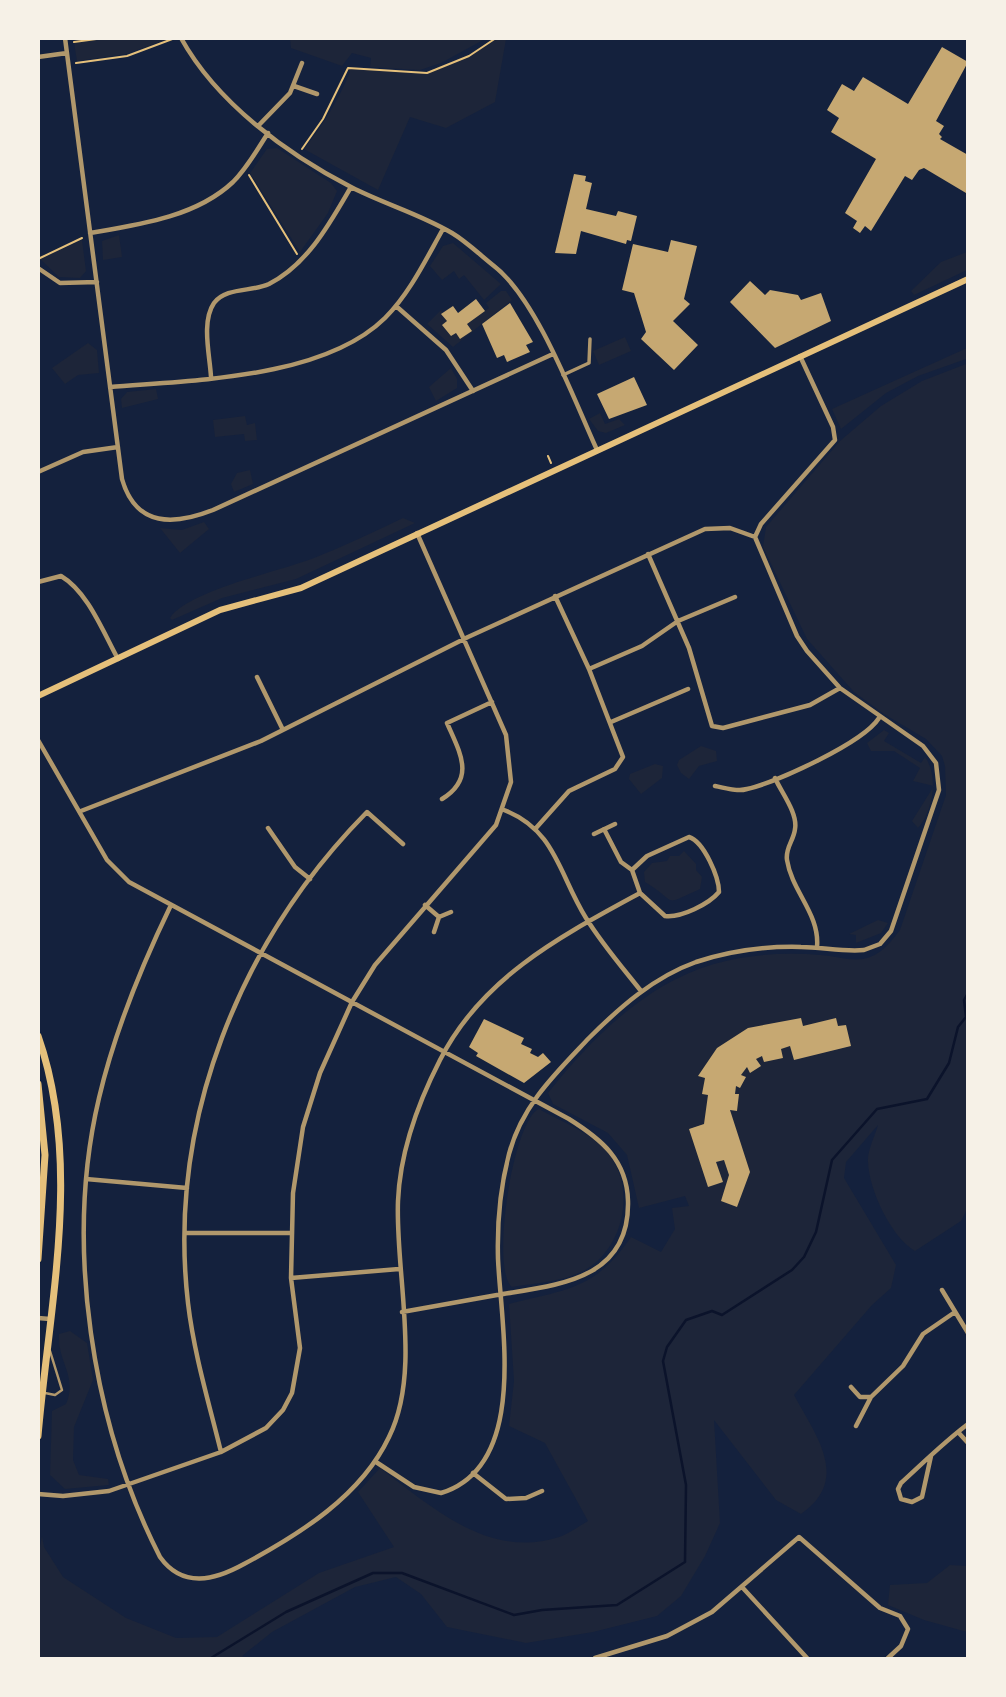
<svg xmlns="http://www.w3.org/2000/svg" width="1006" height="1697" font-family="'Titillium Web',sans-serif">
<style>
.green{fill:#1d2539}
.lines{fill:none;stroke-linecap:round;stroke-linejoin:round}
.stream{stroke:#0b132b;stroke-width:2.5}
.building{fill:#c6a872}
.path{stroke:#e5c07b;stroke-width:2}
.service{stroke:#b1986c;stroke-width:2.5}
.pedestrian{stroke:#b1986c;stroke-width:3.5}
.minor{stroke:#b1986c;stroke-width:4.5}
.secondary{stroke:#e5c07b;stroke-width:6}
.primary{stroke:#e5c07b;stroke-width:7}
</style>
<rect width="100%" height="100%" fill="#14213d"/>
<path class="green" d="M111 38 168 39 126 54 77 61 74 43Z
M290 39V38L485 39 441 63 420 70 370 67 371 58 352 53 342 66 291 48Z
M496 39H506L495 102 446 128 410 117 378 190 304 149C323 125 338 101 350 72L348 68 427 73 469 56Z
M277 148 331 183 337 191 328 213 300 252 250 173 267 149Z
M119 235 122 257 103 260 102 241Z
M82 240 86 271 80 278 59 277 40 259Z
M453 243 501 284 484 300 464 275 459 279 454 271 442 280 430 266 443 246Z
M967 252V270L914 295 911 291 941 262Z
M501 291H506L512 300 453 347 427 324 441 310 447 321 443 325 451 336 456 333 461 339 471 331 467 324 489 308 486 303Z
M625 337 631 351 599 365 593 351Z
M88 343 97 350 99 373 78 375 65 384 52 368Z
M967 348 966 359 918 376 886 393 841 429 832 409Z
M966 364 967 1209 961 1221 915 1251C891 1237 869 1190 868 1162 867 1151 875 1136 878 1125L846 1162 844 1178 896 1265 891 1288 872 1305 794 1395C816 1436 851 1479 801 1514L776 1500 714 1420 720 1523 705 1556 681 1596 657 1616 593 1632 526 1643 447 1627 421 1594 396 1577 355 1587 272 1632 242 1656 246 1658H39L38 1557 42 1536 44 1547 63 1577 126 1618 176 1638 217 1637 319 1573 394 1547 358 1492 380 1468C432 1507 489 1560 559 1537 569 1534 579 1526 588 1521L545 1443 509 1426 514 1381 509 1304C567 1289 595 1290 631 1237L661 1252 675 1229 672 1208 689 1206 685 1196 639 1208 627 1155 608 1133 553 1104 548 1093C591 1039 645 984 714 964 748 954 786 952 821 955 834 956 850 961 863 959 880 956 890 943 900 930L946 795 945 766 942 756 926 739 884 714 854 692 807 639 763 547 766 527 840 441 881 406 922 381Z
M451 368 457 379V388L436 401 429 387Z
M156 389 158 399 122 408 121 399 127 392Z
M600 413 605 424 619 419 625 425 606 433 598 431 589 419Z
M245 416 247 425 255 423 257 440 245 441 244 434 215 437 213 420Z
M250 470 253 484 234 492 231 484 237 473Z
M403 518 415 523 296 579 222 598 172 620 170 618C187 591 281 571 314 558 344 546 374 532 403 518Z
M204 522 209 529 180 553 160 528 182 530Z
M884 730 889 733 884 741 921 763 925 757C939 776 933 811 918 828L912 821 934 786 913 781 920 768 894 751H871L867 743Z
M701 746 716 751 717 761 699 766 689 779 681 773 677 765 679 760Z
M655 764 663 766 662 778 641 794 629 779 630 774Z
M684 851 696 864V870L702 877 700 889C660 907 680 903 645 882L644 872 652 863 667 861 670 856H679Z
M878 920 888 923 881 933 856 943V935L849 934Z
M539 1109C562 1122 590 1132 607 1152 637 1187 624 1248 585 1270 563 1282 536 1283 512 1287 490 1270 513 1119 539 1109Z
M70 1331 87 1343 93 1380 74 1427 73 1460 79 1475 108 1479 109 1485 65 1489 50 1475 52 1411 66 1404C78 1376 57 1362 59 1334Z
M950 1565 967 1566V1632L924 1620 888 1605 890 1585 927 1583Z"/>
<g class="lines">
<path class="stream" d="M211 1658 286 1612 373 1573H402L514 1615 542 1610 617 1605 685 1562 686 1485 663 1361 667 1347 686 1320 712 1311 722 1315 792 1270 804 1257 816 1232 832 1160 877 1109 927 1099 949 1063 958 1027 966 1017 964 1000 968 993"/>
</g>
<path class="building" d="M942 47 968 62 936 121 944 126 939 134 942 137 940 139 968 155V190L966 193 924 168 919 170 912 180 905 176 871 231 865 226 860 233 853 228 857 221 845 213 876 159 831 132 839 118 827 110 842 84 854 91 863 77 908 104Z
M574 174 586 176 585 181 592 183 586 209 616 216 618 211 637 216 631 241 627 240 626 244 581 231 576 254 555 253Z
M671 240 697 246 684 299 690 304 673 321 698 345 674 370 641 339 646 332 634 293 622 290 633 244 668 252Z
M750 281 765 295 770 290 798 295 801 300 821 293 831 321 775 348 730 302Z
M476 299 485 311 467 324 472 331 460 339 456 333 451 336 442 325 447 321 441 314 453 306 458 313Z
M510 303 533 342 526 345 530 352 507 362 504 355 497 358 482 324Z
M634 377 647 405 609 419 597 394Z
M801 1018 803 1026 836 1018 838 1026 846 1025 851 1046 794 1060 790 1046 781 1049 783 1058 764 1062 762 1056 756 1059 761 1066 750 1073 747 1067 741 1075 746 1077 740 1088 736 1086 735 1094H739L737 1111 730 1110 750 1172 737 1207 721 1201 729 1175 724 1160 716 1162 723 1182 708 1187 689 1129 704 1124 708 1095 702 1094 705 1078 698 1076 717 1048 748 1028Z
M484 1019 524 1038 521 1044 532 1049 530 1053 538 1057 543 1053 551 1062 524 1083 476 1056 478 1053 469 1047Z"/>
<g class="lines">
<path class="path" d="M74 42 104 38
M76 63 127 56 175 38
M302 149 323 119 348 68 427 73 469 56 496 38
M249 175 297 254
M38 259 82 238
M548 456 551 463"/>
<path class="service" d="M45 1393 55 1395 62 1390 50 1351"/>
<path class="pedestrian" d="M563 375 589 363 590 339"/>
<path class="minor" d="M65 38 122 479C136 528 175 525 213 510L553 354
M181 38C217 103 287 154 351 187 384 204 420 214 452 233 467 242 480 255 494 266 537 299 574 400 597 450
M38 57 67 53
M294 86 317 94
M259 125 290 93 302 63
M90 233C138 225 196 217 233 182 247 168 257 150 268 133
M38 268 60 283 97 282
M396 306 446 350 473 391
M211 377C210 356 201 322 214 303 226 287 252 292 269 284 308 264 330 223 351 187
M110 387C192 380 323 379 385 318 410 293 426 259 443 229
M38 472 83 452 118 447
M755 537 761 524 835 440 833 427 800 356
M648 554 689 648 712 726 723 728 810 705 840 688
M38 582 61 576C88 592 103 632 118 659
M589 669 642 646 678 621 735 597
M257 677 283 730
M611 722 688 689
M38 740 107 860 129 882 569 1119C601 1139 627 1160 628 1201 630 1281 556 1285 497 1295 465 1301 434 1306 402 1312
M775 778C781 792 798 813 795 829 794 840 785 848 787 860 792 892 820 914 817 947
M715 786C726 788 737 792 747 789 777 782 863 743 879 718
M442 799C476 778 460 753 447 723L492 702
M504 810C556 830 559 875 586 918 602 944 622 967 641 991
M81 811 261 741 468 637 705 529 730 528 755 537
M268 828 295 867 310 879
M536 828 569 791 615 769 623 757 589 669 555 596
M604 829 621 862 632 870 640 893 665 916C681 918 709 904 719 892 719 877 704 842 689 837L647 856 632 870
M594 834 615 824
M171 905C141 967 115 1030 99 1098 64 1245 92 1424 160 1557 183 1589 215 1580 244 1564 300 1534 361 1496 389 1437 422 1371 395 1273 398 1201 400 1152 418 1103 440 1060 482 977 561 936 640 893
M425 905 439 917 451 912
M434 932 439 917
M86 1179 187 1188
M187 1233H291
M291 1278 399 1269
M942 1290 968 1333
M38 1318 50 1319
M851 1387 860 1397H871
M856 1426 871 1397 903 1366 923 1334 955 1312
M958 1432 968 1443
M221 1452C209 1403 194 1354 188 1303 167 1121 240 941 367 812L403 844
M931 1456 922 1497 912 1502 901 1499 898 1489 901 1483C923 1463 944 1442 968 1424
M376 1462 414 1487 441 1493C529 1466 501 1327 498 1259 497 1224 500 1188 509 1154 522 1105 555 1074 589 1038 620 1007 654 977 696 962 730 951 766 946 801 947 822 947 843 952 864 950L880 944 891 931 939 790 936 763 923 746 840 688 807 651 797 636 755 537
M473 1473 506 1499 526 1498 542 1491
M38 1494 63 1496 109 1491 221 1452 266 1428 283 1410 292 1393 300 1348 291 1278 293 1193 303 1127 320 1073 352 1002 375 965 496 825 511 782 506 735 417 533
M742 1587 807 1658
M595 1658 667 1636 712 1612 799 1537 880 1608 900 1616 908 1629 901 1646 888 1658"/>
<path class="secondary" d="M38 696 220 610 301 588 968 279"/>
<path class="primary" d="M38 1036C83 1164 49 1305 38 1436
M38 1084 45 1155 38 1259"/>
</g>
<rect width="1006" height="1697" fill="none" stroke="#f6f1e7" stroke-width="80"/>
</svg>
